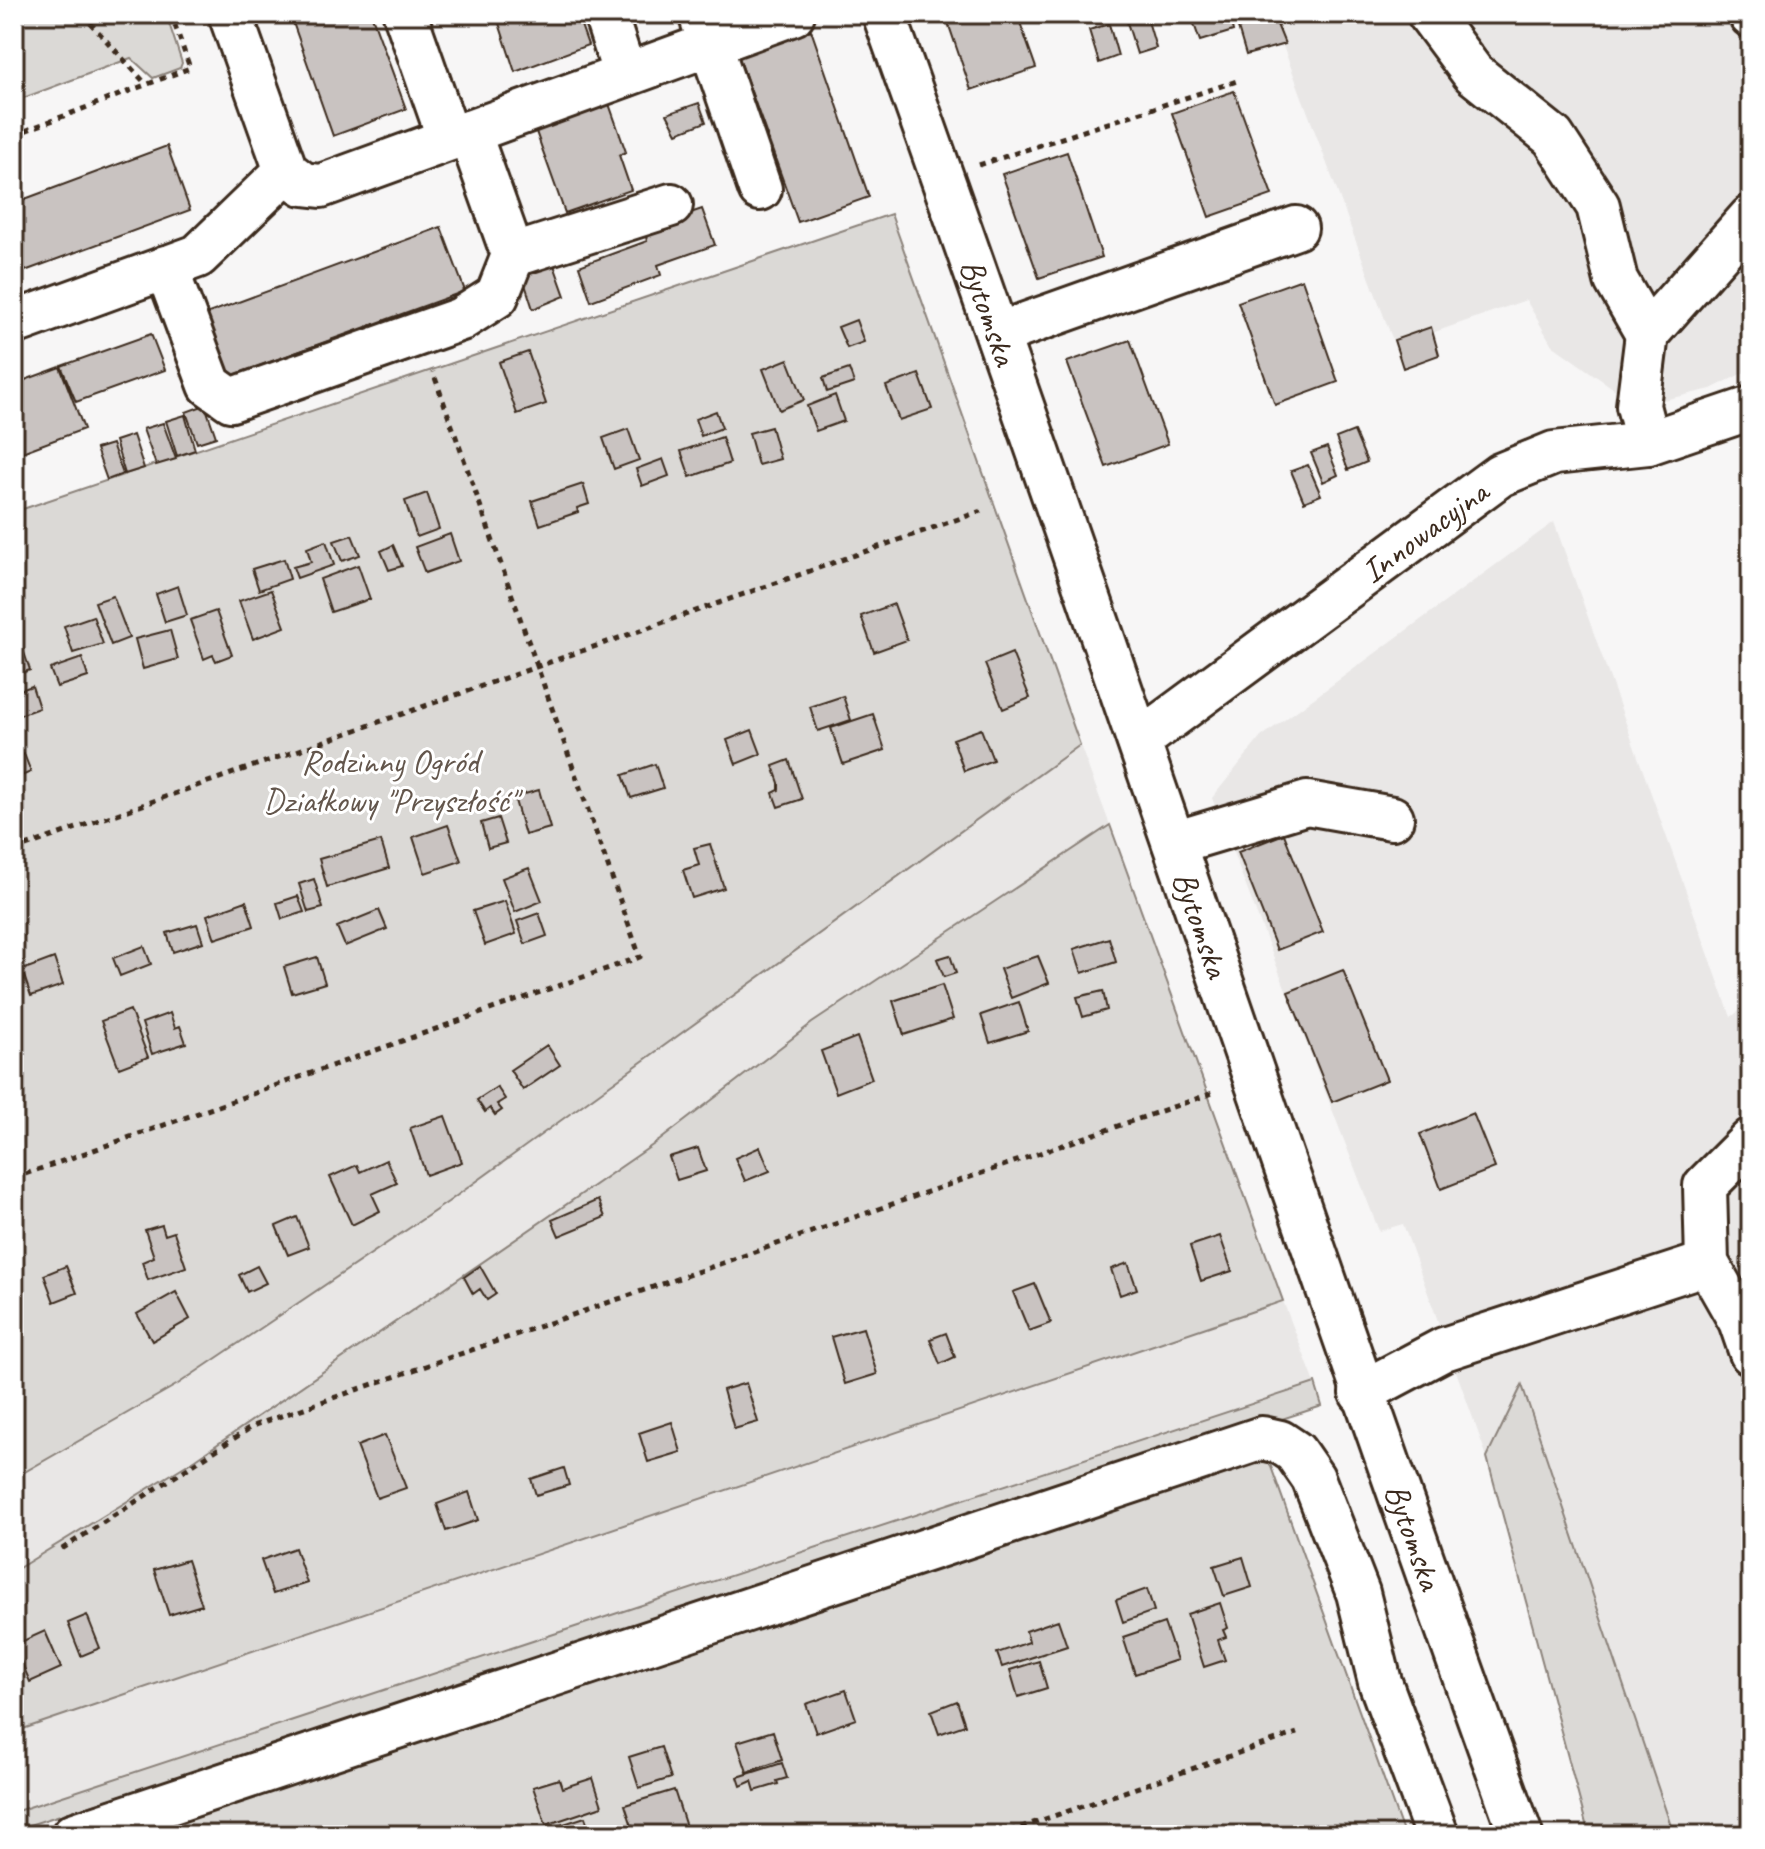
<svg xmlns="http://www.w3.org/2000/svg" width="1765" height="1849" font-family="Caveat,sans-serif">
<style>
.built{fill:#e9e7e6}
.green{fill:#dbd9d6;stroke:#8b827a;stroke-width:2}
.building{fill:#c9c3c1;stroke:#3b2a1e;stroke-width:2}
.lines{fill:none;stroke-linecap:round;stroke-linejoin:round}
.minor-casing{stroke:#3b2a1e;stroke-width:48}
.path{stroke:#3b2a1e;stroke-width:5;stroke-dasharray:6 6;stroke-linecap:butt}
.minor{stroke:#fff;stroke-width:42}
.labels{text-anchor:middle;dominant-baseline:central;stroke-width:6;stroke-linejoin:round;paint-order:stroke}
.street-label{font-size:34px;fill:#3b2a1e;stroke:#fff}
.park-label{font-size:34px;fill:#63564c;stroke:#fff}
</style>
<rect width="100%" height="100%" fill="#f7f6f6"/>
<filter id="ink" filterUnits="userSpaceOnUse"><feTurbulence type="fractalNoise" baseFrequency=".0125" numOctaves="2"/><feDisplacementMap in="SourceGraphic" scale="16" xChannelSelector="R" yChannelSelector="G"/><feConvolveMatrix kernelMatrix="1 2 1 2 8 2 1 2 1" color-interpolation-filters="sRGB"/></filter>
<g filter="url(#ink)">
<path class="built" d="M1271 14H1751V369L1711 389 1638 406 1552 345 1526 300 1395 346Z
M1554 522 1731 1017 1751 1002V1835H1674L1523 1386 1487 1457 1403 1224 1379 1231 1212 798 1261 737Z
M1080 745 1110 825 812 1023 660 1140 196 1459 14 1571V1478L178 1384 448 1202Z
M1283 1301 1315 1383 14 1812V1732Z"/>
<path class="green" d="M14 14H166L182 63 180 68 153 78 131 58 18 100 14 89Z
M891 214 1080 745 448 1202 178 1384 14 1478V512Z
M1110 825 1283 1301 14 1732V1571L196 1459 660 1140 812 1023Z
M1315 1383 1322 1406 14 1830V1812Z
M1522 1385 1674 1835H1589L1487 1457Z
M1265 1450 1404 1835H104Z"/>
<path class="building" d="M290 14H371L406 109 333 136Z
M496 14H577L588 45 515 72Z
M945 14H1017L1036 68 971 90Z
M1146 14 1156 48 1137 54 1126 19Z
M1197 14H1229L1233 31 1200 41 1193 21Z
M1274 17 1285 44 1246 55 1238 28Z
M1109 24 1118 56 1099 63 1089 30Z
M811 30 869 197 798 222 738 55Z
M1234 91 1272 195 1209 217 1172 113Z
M608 101 626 152 619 155 631 190 565 213 534 126Z
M699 103 706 122 677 133 667 114Z
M167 146 190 210 14 275V203Z
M1067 152 1102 257 1039 278 1002 174Z
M702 209 715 245 658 265 661 275 591 301 579 266 647 241 644 229Z
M441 227 465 291 226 378 203 315Z
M554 265 565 296 533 309 522 275Z
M1302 279 1338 382 1275 405 1238 302Z
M856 320 864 342 847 348 838 327Z
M1431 327 1439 355 1403 368 1394 340Z
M151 334 165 370 76 402 61 366Z
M1130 340 1168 444 1106 467 1067 362Z
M528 352 546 404 517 414 499 362Z
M788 359 804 400 779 410 763 369Z
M60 367 84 429 14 455V384Z
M849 369 854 383 827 392 823 378Z
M919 374 932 409 899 420 886 386Z
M835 395 844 421 816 431 807 406Z
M205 405 216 437 197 443 186 412Z
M716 411 722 428 701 436 695 419Z
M185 415 195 450 177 456 166 421Z
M163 423 176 459 156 465 143 429Z
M771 427 780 459 758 465 749 433Z
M628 429 639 460 614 469 603 438Z
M1354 431 1367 462 1348 470 1336 438Z
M133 435 144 468 125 474 115 441Z
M722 437 730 463 690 477 681 451Z
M112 444 123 474 107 480 96 449Z
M1327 447 1338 475 1323 482 1311 453Z
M663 459 669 476 642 486 636 469Z
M1308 465 1321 495 1304 502 1291 471Z
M583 484 589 504 577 508 578 512 540 525 532 501Z
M427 493 439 529 417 537 405 501Z
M450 534 459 561 425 573 415 547Z
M352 535 360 555 342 561 334 541Z
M326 541 334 565 297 578 293 567 311 562 307 548Z
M393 545 402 566 389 570 381 551Z
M284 559 290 579 259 590 252 569Z
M358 565 370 599 331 612 320 579Z
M178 586 187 615 165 622 156 594Z
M271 590 285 627 253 639 239 601Z
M113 596 129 638 111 645 95 602Z
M894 604 907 640 874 652 861 616Z
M216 611 232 655 216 661 213 655 204 659 190 620Z
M93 616 103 644 73 653 64 626Z
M16 629 30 670 15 675 14 630Z
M170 630 178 659 143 669 135 639Z
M1012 653 1030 698 1003 709 985 664Z
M82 658 88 677 57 687 50 669Z
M32 686 39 708 14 717V692Z
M843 696 851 720 818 731 810 707Z
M873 714 885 750 843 764 831 728Z
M981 729 993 760 964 771 953 739Z
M752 730 761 754 736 764 727 740Z
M24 754 31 772 14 779V758Z
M789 760 802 799 778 807 773 793 779 790V783L773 766Z
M655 764 663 788 631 798 623 775Z
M539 790 550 828 525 835 514 797Z
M498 818 506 843 488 848 481 823Z
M448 825 461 861 425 873 413 837Z
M1284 834 1323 932 1277 950 1238 852Z
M381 841 389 868 327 887 319 859Z
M710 844 724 888 692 898 683 870 699 865 694 848Z
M529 868 542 901 515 912 502 878Z
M314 879 323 908 308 912 299 884Z
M298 896 304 912 282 919 277 903Z
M246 901 254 926 215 939 207 915Z
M505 901 516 934 485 945 473 911Z
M379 910 387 929 345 946 337 927Z
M539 913 547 936 525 944 517 921Z
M197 924 203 942 173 952 167 933Z
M1109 938 1116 962 1082 973 1074 949Z
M144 946 151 964 120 976 113 958Z
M950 955 956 973 944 977 937 959Z
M1038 956 1049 983 1011 998 1000 969Z
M317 957 325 983 292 993 284 967Z
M54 958 63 985 31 996 22 970Z
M1343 970 1387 1080 1332 1102 1288 992Z
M942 985 953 1019 904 1035 893 1001Z
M1103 991 1107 1010 1083 1017 1077 997Z
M1019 1002 1028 1031 990 1043 981 1015Z
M130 1010 148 1057 119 1068 101 1021Z
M170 1013 175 1028 180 1026 186 1043 152 1054 142 1023Z
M857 1037 872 1079 836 1093 821 1051Z
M547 1045 560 1065 523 1090 510 1070Z
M497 1087 505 1099 497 1104 502 1110 495 1115 490 1108 485 1112 477 1100Z
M1473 1113 1495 1168 1441 1189 1420 1134Z
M445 1116 462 1162 426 1175 410 1128Z
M760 1147 770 1171 745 1181 735 1158Z
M698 1148 706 1171 677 1180 669 1157Z
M386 1160 397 1183 372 1194 380 1211 352 1225 330 1177 357 1165 360 1172Z
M598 1200 605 1217 559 1236 552 1220Z
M297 1217 309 1247 288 1255 276 1226Z
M162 1225 165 1235 174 1232 186 1267 148 1280 142 1262 154 1257 145 1230Z
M1220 1236 1232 1271 1201 1281 1190 1246Z
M1128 1263 1137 1289 1120 1295 1111 1269Z
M66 1266 77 1293 54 1302 44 1275Z
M257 1266 266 1283 247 1292 239 1275Z
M480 1266 496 1294 487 1300 480 1289 473 1294 464 1277Z
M1035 1284 1051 1323 1029 1331 1013 1292Z
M176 1292 190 1319 152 1341 137 1314Z
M863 1328 877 1374 845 1384 831 1337Z
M946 1333 955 1357 940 1364 930 1339Z
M746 1383 758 1422 734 1429 723 1390Z
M672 1422 681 1452 648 1462 639 1433Z
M385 1435 406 1488 377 1498 357 1446Z
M564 1468 569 1485 536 1495 531 1479Z
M469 1492 478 1520 446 1531 437 1504Z
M295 1548 307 1583 273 1594 261 1560Z
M1243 1557 1252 1587 1224 1596 1214 1566Z
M187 1560 202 1605 169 1615 154 1570Z
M1147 1589 1154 1611 1123 1622 1116 1600Z
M1220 1603 1228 1628 1223 1630 1226 1637 1218 1640 1225 1660 1204 1667 1187 1614Z
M87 1615 100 1648 81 1656 68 1623Z
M1058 1620 1067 1646 1002 1667 997 1653 1029 1642 1026 1631Z
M1164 1623 1177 1660 1135 1674 1123 1637Z
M45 1631 61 1668 30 1682 14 1645Z
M1039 1661 1047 1688 1018 1697 1010 1670Z
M846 1690 856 1719 816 1733 806 1704Z
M957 1701 965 1725 939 1734 931 1711Z
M773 1731 782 1760 747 1772 737 1742Z
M661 1747 671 1778 639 1788 629 1757Z
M782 1763 787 1778 777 1781 778 1784 755 1791 752 1781 741 1786 738 1777Z
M593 1778 602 1806 546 1825 533 1787 559 1779 562 1788Z
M674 1790 687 1830 673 1835H635L625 1805Z
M585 1817 591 1835H537L536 1833Z"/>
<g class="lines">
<g class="minor-casing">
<g id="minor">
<path d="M230 14 286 171 303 184 321 186 793 14"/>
<path d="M405 14 449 139"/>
<path d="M605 14 625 75"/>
<path d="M700 14 760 189"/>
<path id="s1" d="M884 14C1101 619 1302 1230 1521 1835"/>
<path d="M1429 14 1473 73 1553 137 1598 206 1616 280 1647 334"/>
<path d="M1751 14V16"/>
<path d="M469 132 509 244 524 252 671 205"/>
<path d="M166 267 210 385 231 400 461 319 497 296 516 248"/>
<path d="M14 323 198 256 286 171"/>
<path d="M998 334 1296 228"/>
<path d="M1648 443 1638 406 1647 334 1751 217"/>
<path id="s2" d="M1139 741 1500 475 1554 453 1648 443 1751 408"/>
<path d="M1174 843 1307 803 1392 818"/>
<path d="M1751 1140 1705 1186 1707 1263 1740 1321 1751 1353"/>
<path d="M1361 1393 1444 1349 1707 1263"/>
<path d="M73 1835 1262 1438 1280 1442 1295 1452 1313 1478 1358 1593 1380 1682 1437 1835"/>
</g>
</g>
<path class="path" d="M82 14 146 84
M14 135 190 68 171 14
M979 165 1237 81
M14 850 981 511
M14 1178 640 957 433 372
M62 1549 255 1425 1216 1092
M998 1835 1297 1733"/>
<use href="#minor" class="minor"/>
</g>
</g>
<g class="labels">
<g class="street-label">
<text stroke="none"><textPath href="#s1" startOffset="316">Bytomska</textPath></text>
<text stroke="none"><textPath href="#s2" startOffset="354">Innowacyjna</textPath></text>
<text stroke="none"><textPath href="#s1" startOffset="964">Bytomska</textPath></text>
<text stroke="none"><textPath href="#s1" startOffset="1612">Bytomska</textPath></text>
</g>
<g class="park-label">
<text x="390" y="761">Rodzinny Ogród<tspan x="390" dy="39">Działkowy "Przyszłość"</tspan></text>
</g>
</g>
<rect width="1765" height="1849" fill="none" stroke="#fff" stroke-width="48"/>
<rect x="24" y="24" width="1717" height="1801" fill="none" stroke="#3b2a1e" stroke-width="3" filter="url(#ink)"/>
</svg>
